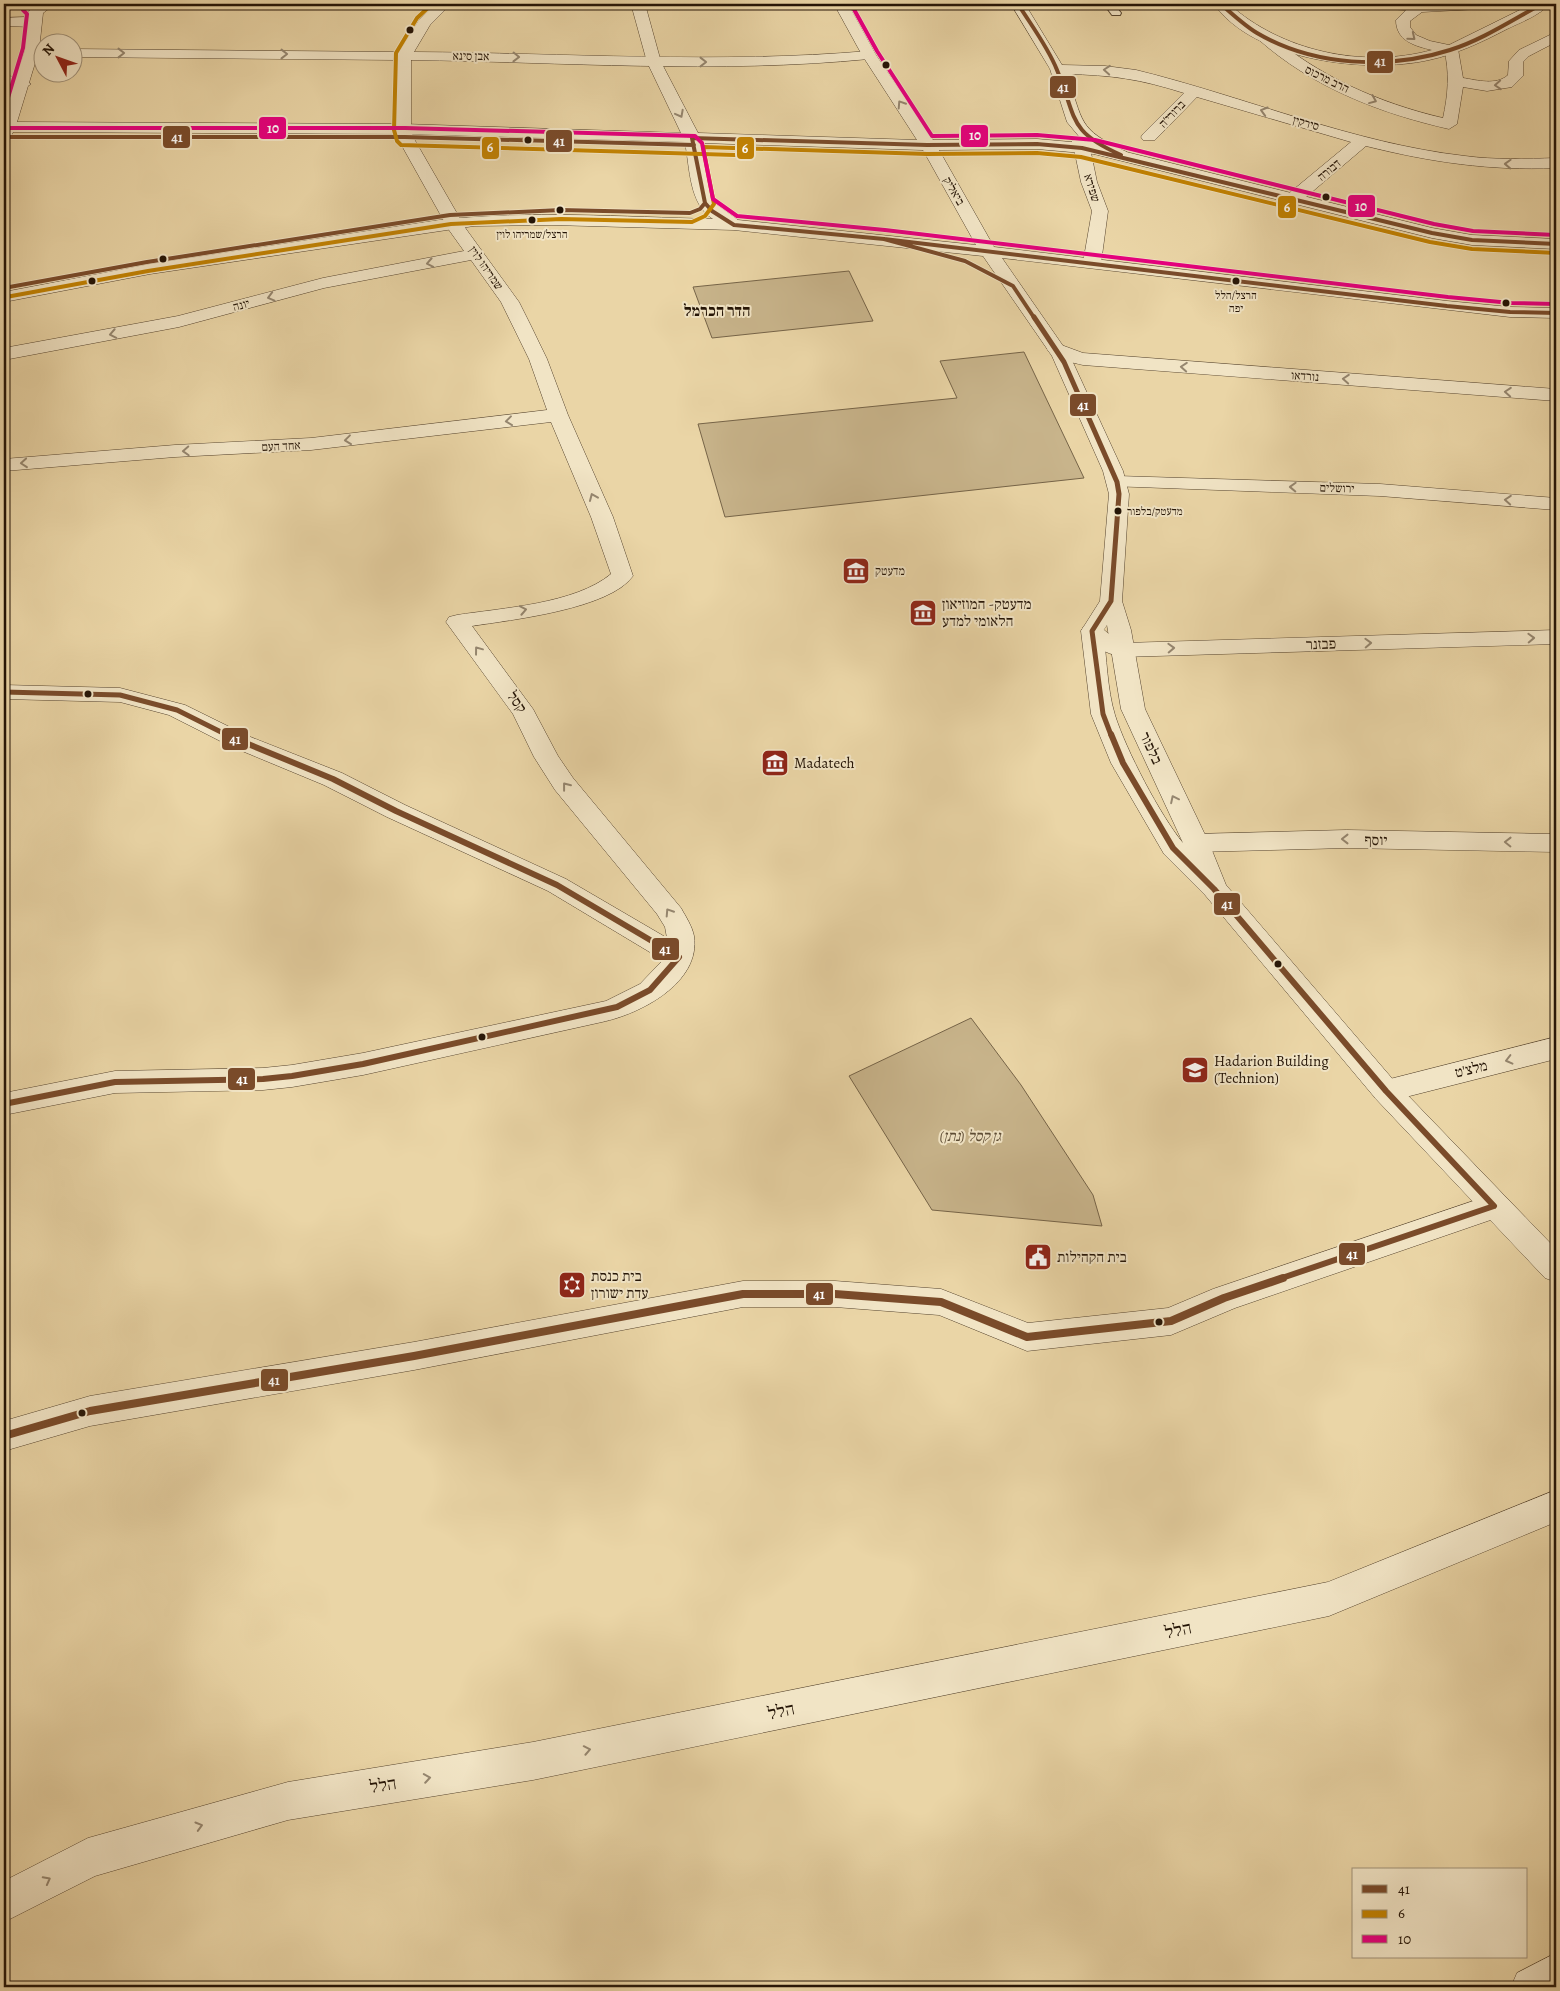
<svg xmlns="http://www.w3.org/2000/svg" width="1560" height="1991" font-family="Alegreya,'Frank Ruhl Libre',serif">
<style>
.green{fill:#c8b48b;stroke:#766448}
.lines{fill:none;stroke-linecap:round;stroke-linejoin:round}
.pedestrian-casing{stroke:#56442e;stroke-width:2}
.minor-casing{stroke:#56442e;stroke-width:1}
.tertiary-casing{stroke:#56442e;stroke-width:1}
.pedestrian{fill:#f1e4c5;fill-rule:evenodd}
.minor{fill:#f1e4c5;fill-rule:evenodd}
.tertiary{fill:#f1e4c5;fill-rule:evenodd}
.bus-1-far3-casing{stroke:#f1e4c5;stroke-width:5.5}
.bus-1-far2-casing{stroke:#f1e4c5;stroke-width:8}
.bus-1-far1-casing{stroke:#f1e4c5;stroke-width:10}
.bus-1-casing{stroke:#f1e4c5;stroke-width:12}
.bus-2-casing{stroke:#f1e4c5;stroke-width:5.5}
.bus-3-casing{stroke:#f1e4c5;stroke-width:5.5}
.bus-1-far3{stroke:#7a4b2a;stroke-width:4}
.bus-1-far2{stroke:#7a4b2a;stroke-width:5}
.bus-1-far1{stroke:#7a4b2a;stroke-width:6}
.bus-1{stroke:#7a4b2a;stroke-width:8}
.bus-2{stroke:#c28202;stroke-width:4}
.bus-3{stroke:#e5007d;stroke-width:4}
.oneway{stroke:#95866f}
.bus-dot{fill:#241406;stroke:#f1e4c5;stroke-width:2}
.labels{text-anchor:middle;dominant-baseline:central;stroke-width:4;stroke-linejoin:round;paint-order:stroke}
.far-bus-label{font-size:11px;fill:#241406;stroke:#f1e4c5}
.far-street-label{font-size:12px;fill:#241406;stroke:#f1e4c5}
.far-poi-label{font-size:12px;fill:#241406;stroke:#f1e4c5;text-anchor:start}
.poi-label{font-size:15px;fill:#241406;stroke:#f1e4c5;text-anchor:start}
.street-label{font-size:15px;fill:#241406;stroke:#f1e4c5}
.park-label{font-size:15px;font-style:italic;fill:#5d4c35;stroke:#f1e4c5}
.far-district-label{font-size:16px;font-weight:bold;fill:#241406;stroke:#f1e4c5}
.near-street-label{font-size:18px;fill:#241406;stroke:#f1e4c5}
.line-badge{stroke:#f1e4c5;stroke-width:2}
.badge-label{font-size:14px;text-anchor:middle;font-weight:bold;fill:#fff}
</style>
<rect width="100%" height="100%" fill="#ead5a6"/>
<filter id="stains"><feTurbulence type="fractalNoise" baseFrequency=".004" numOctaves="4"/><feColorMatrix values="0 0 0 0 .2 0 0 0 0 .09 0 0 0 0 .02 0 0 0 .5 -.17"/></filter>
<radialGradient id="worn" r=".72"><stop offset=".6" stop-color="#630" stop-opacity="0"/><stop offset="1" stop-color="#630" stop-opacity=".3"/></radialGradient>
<path class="green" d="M849 271 873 321 712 338 693 287Z
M1024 352 1084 478 725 517 698 424 957 398 940 361Z
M971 1018 1021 1085 1093 1195 1102 1226 932 1210 849 1076Z"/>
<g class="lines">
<g class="pedestrian-casing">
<path id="pedestrian" d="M1104 4H1114L1121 13 1120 15H1112Z"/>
</g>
<g class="minor-casing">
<path id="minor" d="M436 4H451L430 25 414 52C566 53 718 64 869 51L876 55 869 59C717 74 564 62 411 60V129L413 137 466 229 519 302 531 326 547 359 568 415 613 517 633 576C610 609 511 620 472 626L533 709 558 756 573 778 681 908C686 917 692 926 694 936 701 983 640 1014 602 1022L363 1075 292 1087 263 1090 115 1093 4 1115V1093L115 1071 263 1068 292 1065 363 1053 606 1001 640 984 663 960 548 891 387 817 324 785 230 746 169 715 120 702 4 699V685L120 688 185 705 248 736 342 773 405 805 566 879 667 938 665 927 657 914 555 790 534 757 513 714 446 622 449 617 457 615C502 608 575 604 611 574L591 517 551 422 311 450 175 457 4 471V459L175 445 311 438 547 410 529 359 501 302 471 260 324 288 179 327 4 360V348L178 316 323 278 464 251 449 230 397 137 395 129 397 60 72 57V49L399 52 419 20Z
M1011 4H1025L1062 65 1105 66 1136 70C1246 97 1352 143 1465 156 1495 160 1526 159 1556 158V168C1491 171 1430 162 1366 146L1299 203H1287L1285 199 1287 195 1351 142 1197 97 1155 140H1143L1141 137 1143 134 1184 93C1140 79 1112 75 1066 74 1085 122 1075 128 1127 152L1129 155 1127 158H1115L1087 144 1090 148 1097 182 1108 211 1101 263 1098 267H1086L1083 263 1092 211 1081 182 1074 149 1070 144 1072 141 1082 140 1067 122 1050 69Z
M26 17 39 20 41 23 34 27 4 26V18Z
M1263 32 1268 33C1318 76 1379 103 1443 118 1448 95 1450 72 1444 49L1446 46 1451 45 1458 49 1463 78C1477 80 1496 86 1508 75L1509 61 1519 50 1556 32V42L1529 56 1523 62V76L1512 87 1487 91 1463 87 1457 124 1449 129C1379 113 1312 87 1258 39L1256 36 1258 33Z
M32 46 42 49V58L27 53 25 50 27 47Z
M4 75 19 78 31 84 23 89 4 84Z
M1056 343 1083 353 1556 389V401L1083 365C1071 362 1054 360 1047 349L1049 345Z
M1117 476 1380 484 1556 498V510L1380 496 1110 486 1107 482 1110 478Z
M1092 624C1105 627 1111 639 1124 643L1556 630V644L1122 657C1104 653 1091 646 1081 631L1084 626Z
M1347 830 1556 834V852L1347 848 1196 852 1187 849 1183 843 1187 837 1196 834Z
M1556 1037V1059L1386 1102 1376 1099 1372 1091 1376 1083 1386 1080Z
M1494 1194 1505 1197 1509 1206 1505 1215 1235 1308 1171 1335 1027 1351 939 1315 835 1307H743L414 1370 90 1426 4 1451V1421L90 1396 414 1342 743 1281H835L941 1289 1028 1323 1168 1308 1213 1289Z
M1556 1490V1522L1329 1616 533 1780 288 1820 95 1876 4 1922V1881L88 1838 288 1782 533 1742 1328 1582Z"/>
</g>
<g class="tertiary-casing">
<path id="tertiary" d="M38 4H55L43 13 39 50 17 122 403 124 681 133 647 62 631 4H645L661 62 698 133 917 140 862 55 834 4H848L876 55 933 140 1037 139 1094 144 1432 228 1472 235 1556 239V249L1472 245 1432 238 1094 154 1037 149 939 150 994 247 1447 301 1510 307 1556 308V318L1510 317 1002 258 1070 356 1123 471 1129 494 1122 601 1131 630 1145 709 1209 843 1226 885 1396 1083 1556 1249V1282L1545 1278 1376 1099 1205 895 1164 854 1111 763 1091 714 1081 631 1100 601 1109 494 1103 471 1052 356 983 256 734 230 552 225 474 226 150 274 4 302V292L150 264 439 220C530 210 622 217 713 219 689 204 690 169 685 142L403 134 13 132 10 139 4 141V115L25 50 29 11ZM701 143 923 150 976 245 738 220 713 202ZM1107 625 1121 709 1183 843C1160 815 1126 750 1115 715 1107 689 1107 658 1103 631Z
M1214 4H1229C1281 51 1363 69 1432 50 1415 46 1396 41 1396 20L1406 10 1372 8 1365 4H1504L1497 8 1422 12 1410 21V27L1416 35 1430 41 1449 45 1532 4H1549C1541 15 1519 23 1507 29 1482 42 1457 54 1429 60 1367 74 1254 61 1214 4Z
M1556 1953V1987H1511L1517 1973Z"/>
</g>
<use href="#pedestrian" class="pedestrian"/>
<use href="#minor" class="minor"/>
<use href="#tertiary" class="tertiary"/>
<g class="bus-1-far3-casing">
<path id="bus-1-far3" d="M1018 4C1031 25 1048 47 1057 70 1077 118 1067 131 1121 155
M1221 4C1232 14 1244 25 1257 33 1313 66 1388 70 1450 50 1482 40 1512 20 1542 4
M4 137H405L694 145
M884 239 965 261 1013 286 1035 319
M1556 244 1472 240 1432 233 1082 148 1037 144 927 145 692 138 705 203 712 211 734 225 884 239 1447 306 1510 312 1556 313
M4 288 147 262 450 215 561 210 690 213 700 209 705 203"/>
</g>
<g class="bus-1-far2-casing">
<path id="bus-1-far2" d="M1034 317 1064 362 1117 482 1119 494 1111 601 1092 631 1103 714 1111 735
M4 692 120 695 177 710 227 735"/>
</g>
<g class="bus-1-far1-casing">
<path id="bus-1-far1" d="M1111 734 1123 763 1173 848 1214 889 1386 1091 1494 1206 1279 1279
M4 1104 115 1082 263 1079 292 1076 363 1064 617 1007 650 990 679 957 557 885 396 811 333 779 224 734"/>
</g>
<g class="bus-1-casing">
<path id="bus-1" d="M4 1436 90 1411 414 1356 743 1294H835L941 1302 1027 1337 1171 1321 1224 1298 1283 1278"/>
</g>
<g class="bus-2-casing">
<path id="bus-2" d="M432 4 417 18 396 53 394 130 397 141 401 145 735 155
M6 297 148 271 451 224 561 219 692 222 705 216 714 204 703 147 927 154 1037 153 1081 157 1430 242 1472 249 1556 253"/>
</g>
<g class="bus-3-casing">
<path id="bus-3" d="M851 4 877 51 932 136 1037 135 1095 140 1434 224 1473 231 1556 235
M4 111 23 48 27 14 23 10
M4 128H405L695 136 702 143 713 199 737 216 885 230 1448 297 1511 303 1556 304"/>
</g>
<use href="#bus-1-far3" class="bus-1-far3"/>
<use href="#bus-1-far2" class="bus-1-far2"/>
<use href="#bus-1-far1" class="bus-1-far1"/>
<use href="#bus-1" class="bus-1"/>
<use href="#bus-2" class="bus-2"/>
<use href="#bus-3" class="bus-3"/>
</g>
<defs><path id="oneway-chevron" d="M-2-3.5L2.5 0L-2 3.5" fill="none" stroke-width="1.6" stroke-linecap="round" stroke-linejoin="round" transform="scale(1.25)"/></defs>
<g class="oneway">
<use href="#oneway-chevron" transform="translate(1412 37) rotate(39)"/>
<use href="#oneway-chevron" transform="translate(121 53)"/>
<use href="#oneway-chevron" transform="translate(284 54)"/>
<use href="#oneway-chevron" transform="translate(516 57) rotate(1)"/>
<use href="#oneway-chevron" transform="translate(703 62)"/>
<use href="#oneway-chevron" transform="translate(1107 70) rotate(-176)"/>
<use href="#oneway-chevron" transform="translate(1498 85) rotate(176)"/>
<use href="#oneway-chevron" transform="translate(1373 100) rotate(22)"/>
<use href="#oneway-chevron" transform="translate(901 104) rotate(-123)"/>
<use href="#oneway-chevron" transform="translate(1264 111) rotate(-164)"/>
<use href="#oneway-chevron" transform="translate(680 114) rotate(62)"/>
<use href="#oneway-chevron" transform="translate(1508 164) rotate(-178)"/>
<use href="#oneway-chevron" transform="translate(430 263) rotate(169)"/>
<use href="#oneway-chevron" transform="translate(271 297) rotate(165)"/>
<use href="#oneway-chevron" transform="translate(113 334) rotate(169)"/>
<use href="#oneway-chevron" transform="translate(1184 367) rotate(-176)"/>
<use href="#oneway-chevron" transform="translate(1346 379) rotate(-176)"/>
<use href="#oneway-chevron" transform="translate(1508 392) rotate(-176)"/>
<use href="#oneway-chevron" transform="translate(509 421) rotate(173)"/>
<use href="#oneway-chevron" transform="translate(348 440) rotate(173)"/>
<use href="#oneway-chevron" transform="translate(186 451) rotate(177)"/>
<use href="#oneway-chevron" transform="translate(24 463) rotate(175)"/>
<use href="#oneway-chevron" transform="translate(1293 487) rotate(-178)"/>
<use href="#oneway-chevron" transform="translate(593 497) rotate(-113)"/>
<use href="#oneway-chevron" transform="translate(1508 500) rotate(-176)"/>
<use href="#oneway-chevron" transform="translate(523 610) rotate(-11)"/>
<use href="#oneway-chevron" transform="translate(1531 638) rotate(-2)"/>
<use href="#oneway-chevron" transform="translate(1368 643) rotate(-2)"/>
<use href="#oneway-chevron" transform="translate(1171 648) rotate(-2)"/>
<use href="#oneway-chevron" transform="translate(478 650) rotate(-127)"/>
<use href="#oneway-chevron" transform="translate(566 786) rotate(-128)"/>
<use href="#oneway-chevron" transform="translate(1174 799) rotate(-116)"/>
<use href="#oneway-chevron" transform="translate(1345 839) rotate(180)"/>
<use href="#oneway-chevron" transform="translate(1508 842) rotate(-179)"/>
<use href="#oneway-chevron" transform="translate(669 912) rotate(-123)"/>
<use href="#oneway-chevron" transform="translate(1509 1060) rotate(166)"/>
<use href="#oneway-chevron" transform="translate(587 1750) rotate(-11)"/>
<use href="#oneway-chevron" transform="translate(427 1778) rotate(-9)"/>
<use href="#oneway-chevron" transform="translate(199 1826) rotate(-16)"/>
<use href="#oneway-chevron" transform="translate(47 1880) rotate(-28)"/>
</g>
<defs>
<g id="museum-square" transform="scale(1.4375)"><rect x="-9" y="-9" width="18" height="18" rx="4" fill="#8f2418" stroke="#f1e4c5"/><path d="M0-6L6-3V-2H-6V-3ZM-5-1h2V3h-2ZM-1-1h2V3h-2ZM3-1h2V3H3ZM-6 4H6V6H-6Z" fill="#fff"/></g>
<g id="university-square" transform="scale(1.4375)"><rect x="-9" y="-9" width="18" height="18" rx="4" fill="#8f2418" stroke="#f1e4c5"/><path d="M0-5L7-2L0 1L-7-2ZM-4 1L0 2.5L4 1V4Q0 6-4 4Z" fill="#fff"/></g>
<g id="civic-square" transform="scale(1.4375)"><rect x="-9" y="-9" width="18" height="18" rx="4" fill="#8f2418" stroke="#f1e4c5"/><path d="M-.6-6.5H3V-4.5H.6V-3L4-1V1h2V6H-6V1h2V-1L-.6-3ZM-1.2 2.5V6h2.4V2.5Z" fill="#fff"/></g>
<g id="synagogue-square" transform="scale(1.4375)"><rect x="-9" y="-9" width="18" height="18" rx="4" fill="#8f2418" stroke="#f1e4c5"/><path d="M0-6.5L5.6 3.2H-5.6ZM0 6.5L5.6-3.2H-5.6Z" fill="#fff"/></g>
</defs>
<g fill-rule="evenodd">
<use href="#museum-square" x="856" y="571"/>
<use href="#museum-square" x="923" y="613"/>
<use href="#museum-square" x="775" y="763"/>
<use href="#university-square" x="1195" y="1070"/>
<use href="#civic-square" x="1038" y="1257"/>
<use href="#synagogue-square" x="572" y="1285"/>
</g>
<g class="bus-dot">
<circle cx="410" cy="30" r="4.5"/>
<circle cx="886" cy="65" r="4.5"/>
<circle cx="528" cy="140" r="4.5"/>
<circle cx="1326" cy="197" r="4.5"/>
<circle cx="560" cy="210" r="4.5"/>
<circle cx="532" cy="220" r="4.5"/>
<circle cx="163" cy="259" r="4.5"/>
<circle cx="92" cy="281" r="4.5"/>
<circle cx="1236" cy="281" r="4.5"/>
<circle cx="1506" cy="303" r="4.5"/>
<circle cx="1118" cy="511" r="4.5"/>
<circle cx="88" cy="694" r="4.5"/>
<circle cx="1278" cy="964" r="4.5"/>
<circle cx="482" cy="1037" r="4.5"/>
<circle cx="1159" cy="1322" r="4.5"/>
<circle cx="82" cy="1413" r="4.5"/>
</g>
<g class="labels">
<g class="far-bus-label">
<text x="532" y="234">הרצל/שמריהו לוין</text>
<text x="1236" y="295">הרצל/הלל<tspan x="1236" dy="13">יפה</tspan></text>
<text x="1127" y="511" text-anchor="start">מדעטק/בלפור</text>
</g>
<g class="far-street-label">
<text transform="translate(471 56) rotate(1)">אבן סינא</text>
<text transform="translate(1327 79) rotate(26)">הרב מרכוס</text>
<text transform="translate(1172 114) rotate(-46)">ברורי'ה</text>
<text transform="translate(1306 123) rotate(16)">סירקין</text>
<text transform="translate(1329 170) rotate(-40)">דבורה</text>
<text transform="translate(1092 188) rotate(73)">שפירא</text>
<text transform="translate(954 191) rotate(60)">ביאליק</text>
<text transform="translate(486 268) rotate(55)">שמריהו לוין</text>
<text transform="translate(241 305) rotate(-15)">יונה</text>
<text transform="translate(1305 376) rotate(4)">נורדאו</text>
<text transform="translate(281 446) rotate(-3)">אחד העם</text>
<text transform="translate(1337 488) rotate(2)">ירושלים</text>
</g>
<g class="far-poi-label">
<text x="875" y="571">מדעטק</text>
</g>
<g class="poi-label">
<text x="942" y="604">מדעטק- המוזיאון<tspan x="942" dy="17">הלאומי למדע</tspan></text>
<text x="794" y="763">Madatech</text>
<text x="1214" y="1061">Hadarion Building<tspan x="1214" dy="17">(Technion)</tspan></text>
<text x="1057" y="1257">בית הקהילות</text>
<text x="591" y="1276">בית כנסת<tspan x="591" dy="17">עדת ישורון</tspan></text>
</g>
<g class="street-label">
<text transform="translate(1321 644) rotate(-2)">פבזנר</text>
<text transform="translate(517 702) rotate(56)">קסל</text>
<text transform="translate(1151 748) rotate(65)">בלפור</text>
<text transform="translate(1376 840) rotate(1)">יוסף</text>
<text transform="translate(1471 1069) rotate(-14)">מלצ'ט</text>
</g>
<g class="park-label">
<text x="970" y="1136">גן קסל (נתן)</text>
</g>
<g class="far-district-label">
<text x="717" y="311">הדר הכרמל</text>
</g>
<g class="near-street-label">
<text transform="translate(1178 1630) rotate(-12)">הלל</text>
<text transform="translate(781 1711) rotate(-12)">הלל</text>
<text transform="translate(383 1785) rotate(-9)">הלל</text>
</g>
</g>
<g class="line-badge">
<rect x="1366" y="50" width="28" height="24" rx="5" fill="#7a4b2a"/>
<rect x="1049" y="75" width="28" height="24" rx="5" fill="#7a4b2a"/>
<rect x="258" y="116" width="29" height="24" rx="5" fill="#e5007d"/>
<rect x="960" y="124" width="29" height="24" rx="5" fill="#e5007d"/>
<rect x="162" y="125" width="29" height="24" rx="5" fill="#7a4b2a"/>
<rect x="545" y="129" width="28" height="24" rx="5" fill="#7a4b2a"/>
<rect x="481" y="136" width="19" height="24" rx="5" fill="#c28202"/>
<rect x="736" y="136" width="19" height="24" rx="5" fill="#c28202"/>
<rect x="1347" y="194" width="29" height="24" rx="5" fill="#e5007d"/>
<rect x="1277" y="195" width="20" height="24" rx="5" fill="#c28202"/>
<rect x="1069" y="393" width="28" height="24" rx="5" fill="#7a4b2a"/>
<rect x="221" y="727" width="28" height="24" rx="5" fill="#7a4b2a"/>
<rect x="1213" y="892" width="28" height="24" rx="5" fill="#7a4b2a"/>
<rect x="651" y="937" width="29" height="24" rx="5" fill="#7a4b2a"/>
<rect x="227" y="1067" width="29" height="24" rx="5" fill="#7a4b2a"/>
<rect x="1338" y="1242" width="28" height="24" rx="5" fill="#7a4b2a"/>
<rect x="805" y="1282" width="29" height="24" rx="5" fill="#7a4b2a"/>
<rect x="260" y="1368" width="29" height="24" rx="5" fill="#7a4b2a"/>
</g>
<g class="badge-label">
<text x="1380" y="66">41</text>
<text x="1063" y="92">41</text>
<text x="273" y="133">10</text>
<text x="975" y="140">10</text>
<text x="177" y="142">41</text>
<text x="559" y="146">41</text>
<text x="490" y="152">6</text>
<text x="745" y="153">6</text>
<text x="1361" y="211">10</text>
<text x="1287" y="212">6</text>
<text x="1083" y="410">41</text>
<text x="235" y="744">41</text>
<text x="1227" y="909">41</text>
<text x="665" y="954">41</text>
<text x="242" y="1084">41</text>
<text x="1352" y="1259">41</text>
<text x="819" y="1299">41</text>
<text x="274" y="1385">41</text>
</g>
<rect width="1560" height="1991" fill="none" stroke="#ead5a6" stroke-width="20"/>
<rect x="5" y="5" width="1550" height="1981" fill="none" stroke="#241406" stroke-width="2.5"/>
<rect x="10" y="10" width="1540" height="1971" fill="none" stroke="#241406"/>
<rect x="1352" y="1868" width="175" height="90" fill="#f1e4c5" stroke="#9f9179"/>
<rect x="1362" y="1885" width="25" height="8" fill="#7a4b2a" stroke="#9f9179"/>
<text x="1398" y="1894" font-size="15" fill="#241406">41</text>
<rect x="1362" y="1910" width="25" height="8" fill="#c28202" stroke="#9f9179"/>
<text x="1398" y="1918" font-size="15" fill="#241406">6</text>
<rect x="1362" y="1935" width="25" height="8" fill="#e5007d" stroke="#9f9179"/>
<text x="1398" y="1944" font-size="15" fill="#241406">10</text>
<g transform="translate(58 58) rotate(311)"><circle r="24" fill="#f1e4c5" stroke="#9f9179"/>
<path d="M0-4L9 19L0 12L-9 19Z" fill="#8f2418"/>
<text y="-8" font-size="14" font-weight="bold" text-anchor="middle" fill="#241406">N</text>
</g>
<rect width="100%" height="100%" filter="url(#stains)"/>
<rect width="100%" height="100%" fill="url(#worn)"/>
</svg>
